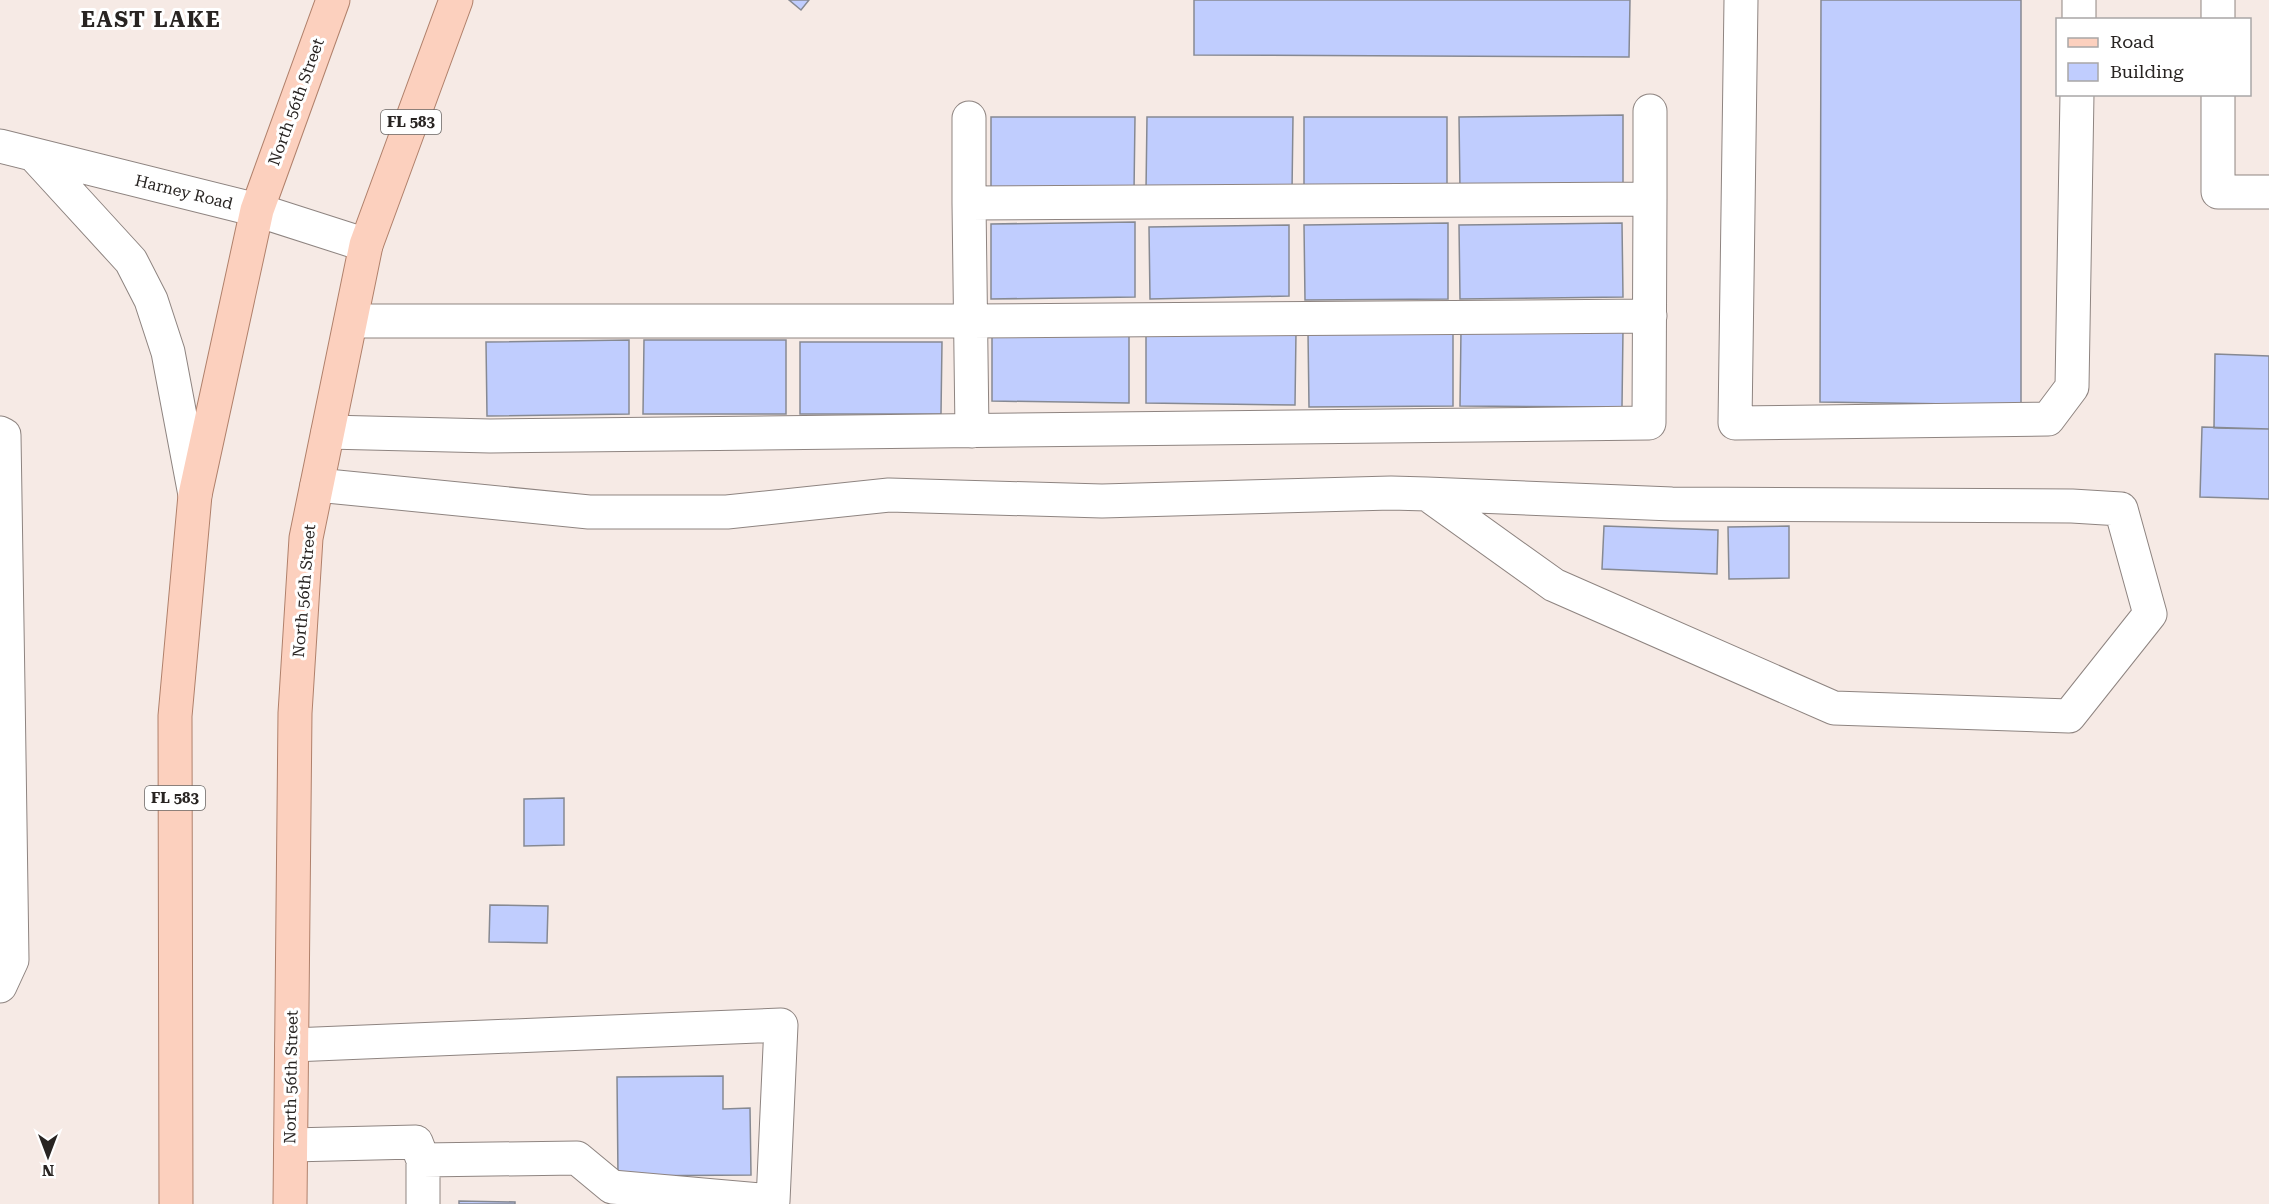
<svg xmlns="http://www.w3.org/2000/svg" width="2269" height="1204" font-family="'Roboto Serif',serif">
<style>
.building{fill:#c0cdfe;stroke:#868992;stroke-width:1.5}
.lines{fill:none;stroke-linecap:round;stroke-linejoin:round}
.minor-casing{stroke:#8e8480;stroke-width:35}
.major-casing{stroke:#b0806b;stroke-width:35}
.minor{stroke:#fff;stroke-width:33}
.major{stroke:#fcd0be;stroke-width:33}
.labels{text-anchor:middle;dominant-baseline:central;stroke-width:6;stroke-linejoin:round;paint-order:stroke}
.shield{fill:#fff;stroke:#686664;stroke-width:1.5}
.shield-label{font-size:15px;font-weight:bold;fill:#282422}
.street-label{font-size:16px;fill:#282422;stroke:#fff}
.district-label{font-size:22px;font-weight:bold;letter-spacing:1.5px;fill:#282422;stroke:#fff}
</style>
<rect width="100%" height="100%" fill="#f6eae5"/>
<path class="building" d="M789 0H809L801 10Z
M1194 0H1630L1629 57 1194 55Z
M1821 0H2021V405L1820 402Z
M1623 115V189L1460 191 1459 117Z
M991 117H1135L1134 192 991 191Z
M1147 117H1293L1292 192 1146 191Z
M1304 117H1447V191L1304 190Z
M1135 222V297L991 299V224Z
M1448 223V299L1305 300 1304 225Z
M1622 223 1623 297 1460 299 1459 225Z
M1289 225V296L1150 299 1149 227Z
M1146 330 1296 332 1295 405 1146 403Z
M1453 330V406L1309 407 1308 332Z
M1461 330H1623L1622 407 1460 406Z
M992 332 1129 334V403L992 401Z
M629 340V414L487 416 486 342Z
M644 340H786V414H643Z
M800 342H942L941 414H800Z
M2215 354 2269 356V429L2214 428Z
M2202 427 2269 429V499L2200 497Z
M1604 526 1718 530 1717 574 1602 569Z
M1789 526V578L1729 579 1728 527Z
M564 798V845L524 846V799Z
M490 905 548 906 547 943 489 942Z
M723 1076V1109L750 1108 751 1175 618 1176 617 1077Z
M459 1201 515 1202V1204H459Z"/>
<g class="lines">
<g class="minor-casing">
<path id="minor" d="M1741 0 1735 423 2048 419 2072 387 2077 94
M2079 20V0
M2218 20V0
M2218 94V192H2269
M1650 111V199
M969 118V203
M0 146 257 210 366 245
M34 155 131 261 151 300 168 352 195 495
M351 321H970L1650 316
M328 432 490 436 1649 423 1650 199 969 203 972 431
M0 433 4 435 8 688 0 705
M317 485 589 512H727L889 495 1102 501 1391 493 1427 494 1672 504 2072 506 2121 509 2150 614 2069 716 1834 708 1554 585 1427 494
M0 986 12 960 8 688
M292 1045 781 1025 773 1201 612 1187 577 1158 423 1160V1204
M291 1145 416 1142 423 1160"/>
</g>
<g class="major-casing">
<path id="major" d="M176 1204 175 716 195 495 257 210 333 0
M290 1204 295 713 306 538 366 245 456 0"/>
</g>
<use href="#minor" class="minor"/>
<use href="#major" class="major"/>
</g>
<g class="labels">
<g class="shield">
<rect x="381" y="110" width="60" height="24" rx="4.5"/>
<rect x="145" y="786" width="60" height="24" rx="4.5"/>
</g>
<g class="shield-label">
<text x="411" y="122">FL 583</text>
<text x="175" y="798">FL 583</text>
</g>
<g class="street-label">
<text transform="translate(296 102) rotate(-70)">North 56th Street</text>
<text transform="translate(184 192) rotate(14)">Harney Road</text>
<text transform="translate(304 591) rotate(-85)">North 56th Street</text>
<text transform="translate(291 1077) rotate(-89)">North 56th Street</text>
</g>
<g class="district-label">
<text x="151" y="19">EAST LAKE</text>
</g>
</g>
<rect x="2056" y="18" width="195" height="78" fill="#ffffff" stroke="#a9a7a7" stroke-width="1.5"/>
<rect x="2068" y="38" width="30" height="9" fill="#fcd0be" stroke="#a9a7a7" stroke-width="1.5"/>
<text x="2110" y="48" font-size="18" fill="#282422">Road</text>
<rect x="2068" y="63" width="30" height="18" fill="#c0cdfe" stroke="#a9a7a7" stroke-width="1.5"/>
<text x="2110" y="78" font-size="18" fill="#282422">Building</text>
<g transform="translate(48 1156) rotate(180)" stroke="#ffffff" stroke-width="4.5" paint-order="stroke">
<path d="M0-4.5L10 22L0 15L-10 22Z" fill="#282422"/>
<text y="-9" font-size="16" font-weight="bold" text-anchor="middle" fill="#282422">N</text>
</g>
</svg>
